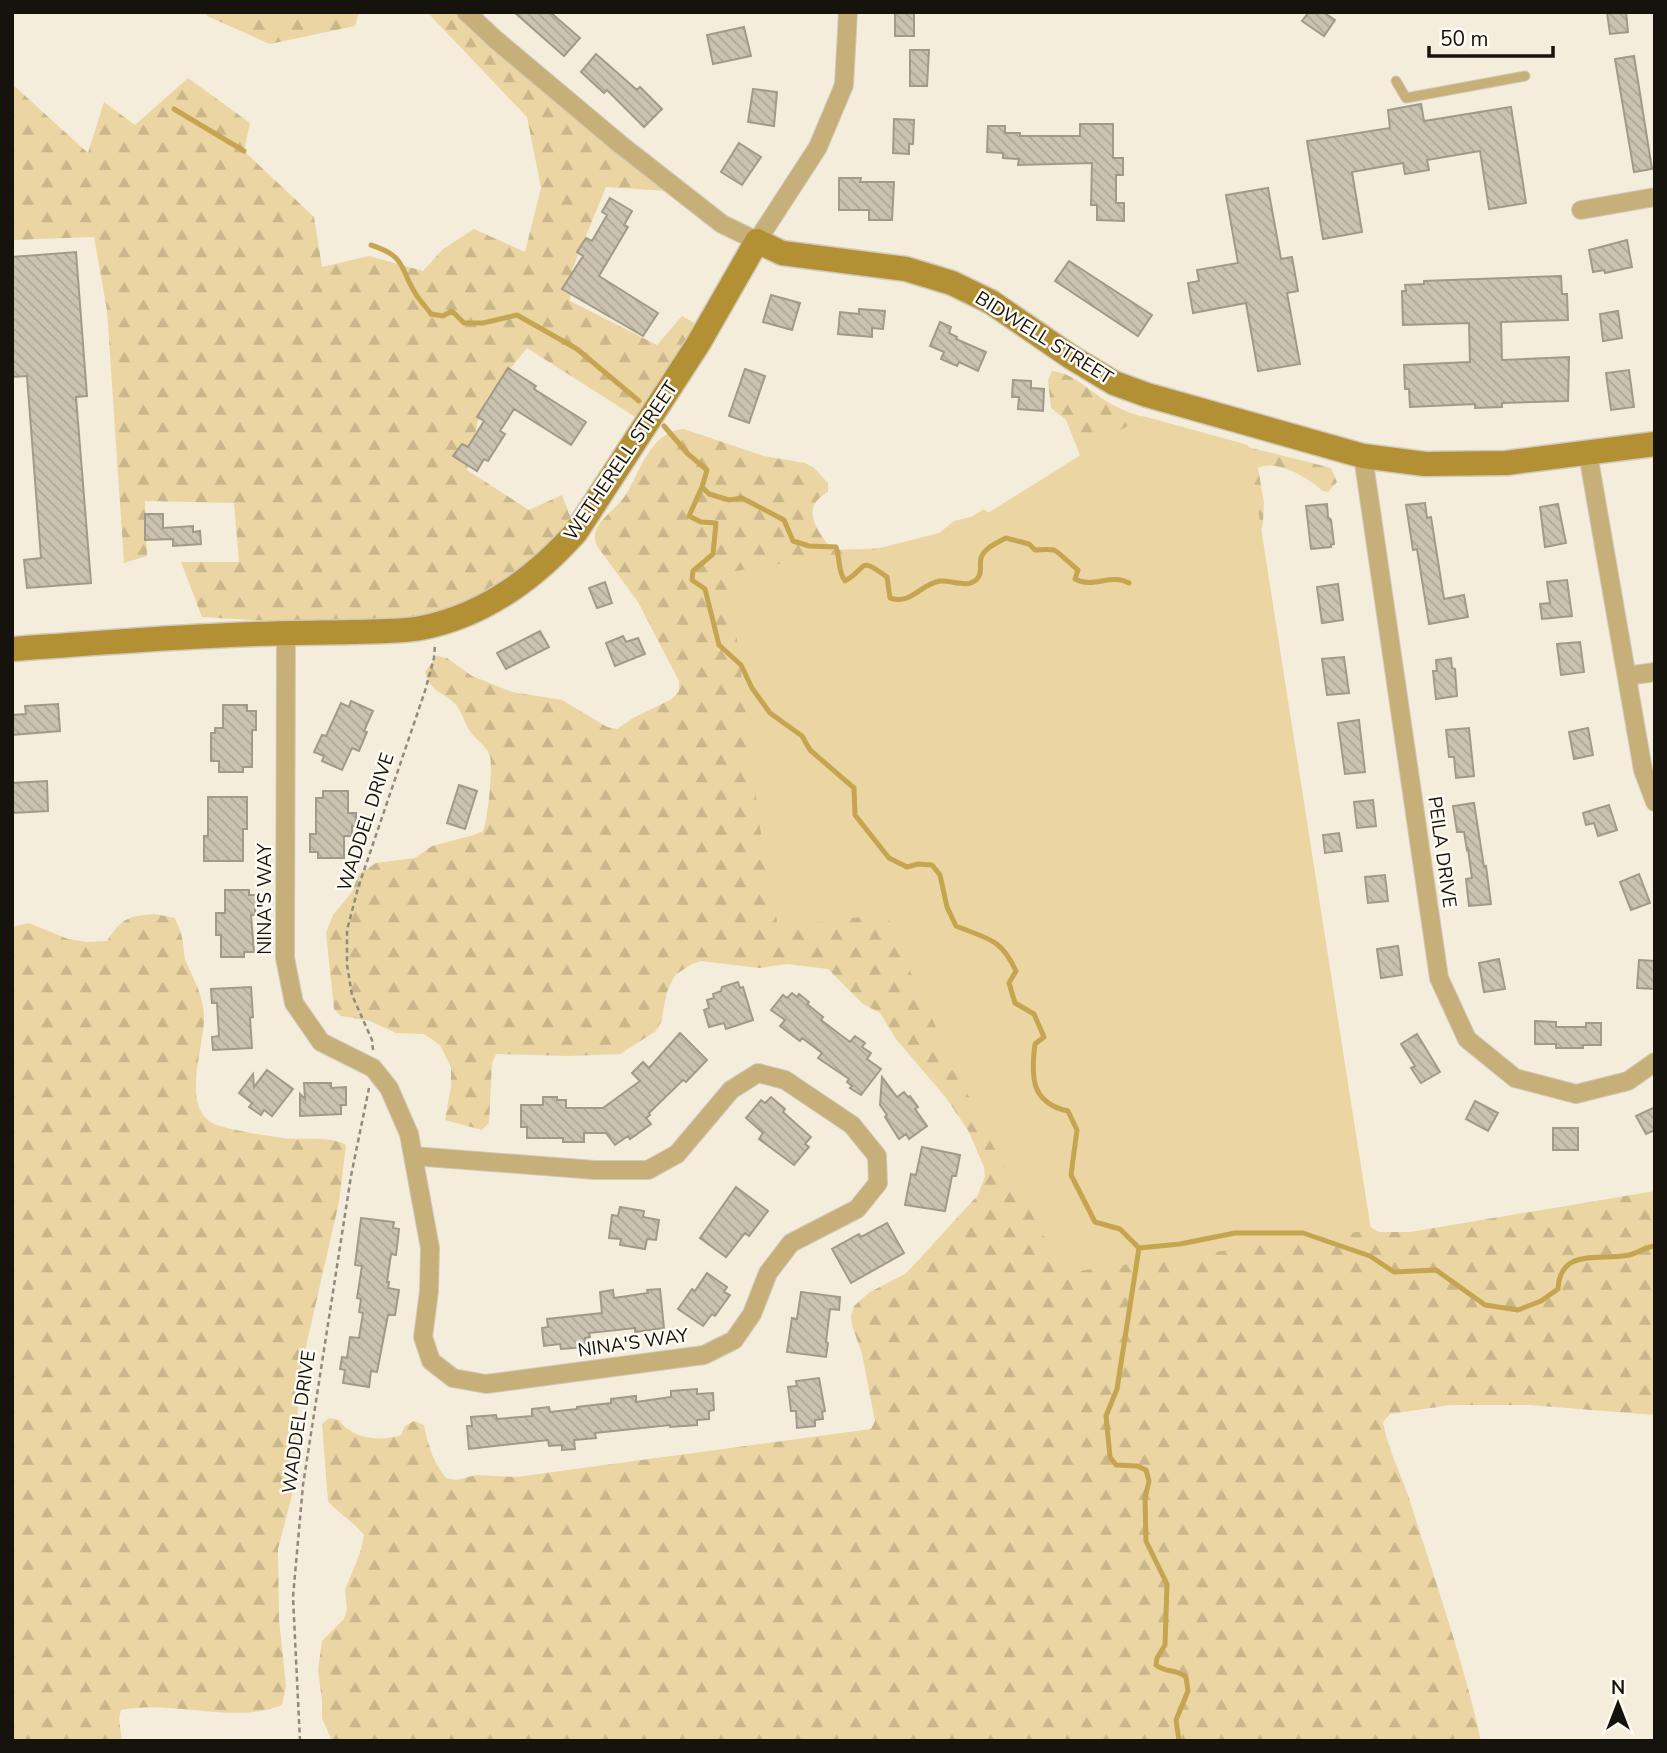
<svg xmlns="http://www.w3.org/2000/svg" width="1667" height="1753" font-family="'Nunito Sans',sans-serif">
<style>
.forest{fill:url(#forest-firs)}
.green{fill:#ebd5a2}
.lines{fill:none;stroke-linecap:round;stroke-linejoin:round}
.stream{stroke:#c6a550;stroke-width:5}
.building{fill:url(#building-back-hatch);stroke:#a19a89;stroke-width:2}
.lane-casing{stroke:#d1caba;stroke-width:11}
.street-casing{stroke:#d1caba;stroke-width:20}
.secondary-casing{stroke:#d1caba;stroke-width:27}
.path{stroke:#918b7f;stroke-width:2.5;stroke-dasharray:5 3.5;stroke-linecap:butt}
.lane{stroke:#c7af79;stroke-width:9}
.street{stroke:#c7af79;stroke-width:18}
.secondary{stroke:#b39033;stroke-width:24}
.labels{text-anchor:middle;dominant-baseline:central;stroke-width:5;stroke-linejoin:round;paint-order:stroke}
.street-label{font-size:19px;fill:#16130d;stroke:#fefbf4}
</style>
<defs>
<pattern id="forest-firs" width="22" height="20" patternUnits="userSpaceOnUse" patternTransform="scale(1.75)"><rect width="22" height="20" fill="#ebd5a2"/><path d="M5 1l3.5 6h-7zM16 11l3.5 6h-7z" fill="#c9b68a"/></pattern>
<pattern id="building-back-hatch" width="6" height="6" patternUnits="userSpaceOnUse" patternTransform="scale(1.75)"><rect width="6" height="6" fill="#cbc3b2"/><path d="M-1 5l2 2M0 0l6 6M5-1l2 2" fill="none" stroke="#aea798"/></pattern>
</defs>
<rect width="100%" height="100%" fill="#f5eddb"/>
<path class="forest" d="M205 12H359L355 26 270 44 207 16Z
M427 12H475L682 192 606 187 572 270 570 301 657 345 682 316 706 329 637 418 527 348 488 396 480 412 467 470 529 510 562 495 576 532 493 601 406 629 202 617 181 562H239L234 503 145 501 147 556 124 563 107 310 94 237 12 240V84L88 153 104 102 135 125 188 78 250 123 244 151 314 217 322 267 369 256 423 271 443 249 474 229 525 252 541 188 527 117Z
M1052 371C1075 373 1093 395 1113 405 1122 410 1133 414 1143 417 1204 440 1268 450 1331 468L1337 482 1328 492C1320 491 1319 487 1313 483 1298 473 1275 460 1258 468L1264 503 1263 523 1258 543 1370 1227 1379 1232H1410L1655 1191V1415L1529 1405H1451L1390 1414 1383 1422C1388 1449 1400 1472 1409 1498 1434 1578 1463 1659 1481 1741H332L322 1718V1700L318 1670 322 1641 344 1619 347 1609 345 1590 360 1553 364 1535C354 1522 339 1514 328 1501L322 1424 329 1418 339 1420C351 1439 381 1442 401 1435L405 1426 414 1421 424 1425C429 1448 432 1459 446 1478L456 1480 476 1475 516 1477 871 1429 875 1421 862 1354 852 1325 851 1316 854 1306 870 1292 905 1274 912 1267 978 1195 985 1176 984 1167 969 1132 947 1099 896 1039 880 1013 863 1004 828 969 787 964 759 968 701 961 692 964 675 975 667 992 661 1022 656 1031 620 1054 568 1056 496 1054 492 1063 489 1123 482 1130 445 1120 451 1086V1067L440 1045 424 1034 396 1033 370 1021 341 1016 334 1009 326 933 333 915 352 892 359 874 376 863 415 858 432 846 474 835 483 831C488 818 493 769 490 756 486 745 475 739 469 730 465 723 462 713 457 706 445 691 430 694 425 672L437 656 447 658 472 676 512 692 562 700 607 727 617 729 633 718 672 699 679 691V681L638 602 597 546C595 540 594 536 596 530 601 518 617 508 625 496 640 473 650 431 684 429L764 456 805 463 814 468 828 483V492C799 507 817 532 833 550L922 547 954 521 1014 506 1065 471 1080 455 1066 420 1051 408 1048 380Z
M155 914 175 918C177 924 181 931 182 938 184 945 183 952 185 959 192 977 203 994 204 1014 206 1045 176 1113 220 1126 240 1132 263 1135 283 1138 304 1141 327 1135 346 1145L339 1202 300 1373 293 1491 278 1549 279 1619 286 1686 282 1705C233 1725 173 1699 121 1710L119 1719 122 1741H12V927L29 923 68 939 87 942 107 941C122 918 128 916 155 914Z"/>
<path class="green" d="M1143 416 1248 445 1371 1230 1065 1273 988 1137 915 983 887 914 778 927 759 822 729 572 876 549 951 530 984 509 988 513Z"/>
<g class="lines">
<path class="stream" d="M174 109 244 151
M371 245C408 257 399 269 417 296 421 302 427 308 431 314L443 316 452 311 464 323H483L517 315 577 349 639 401
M664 426 688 454 707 470 702 487 689 516 701 522 716 523 713 554 693 571 692 580 705 589 719 645 741 665 752 688 770 713 802 736 810 750 854 788 855 815 889 858 907 867 918 864 932 865 940 875 947 907 956 926C987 939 1000 937 1016 971L1009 983 1015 1003 1034 1014 1044 1037 1035 1044C1031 1075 1030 1103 1068 1111L1077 1130 1071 1175 1095 1222 1120 1229 1139 1248 1180 1244 1235 1233H1303L1370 1256 1394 1272 1436 1270 1485 1305 1518 1310 1541 1301 1558 1289C1560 1247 1601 1261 1629 1255 1638 1253 1645 1247 1655 1246
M702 487 709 494 729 500 742 498 784 520 793 541 809 546 836 547C840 558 838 572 845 581 869 568 857 555 887 577L890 598C912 605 920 584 940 581 952 580 967 589 977 579 983 573 979 565 981 558 984 548 997 543 1006 538L1029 544 1035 550C1040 550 1048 549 1054 550 1059 552 1071 565 1078 570L1075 579C1094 589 1110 573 1129 583
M1139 1248 1117 1389 1106 1416 1110 1457 1116 1465 1137 1466 1146 1470 1149 1481 1145 1498 1146 1541 1167 1584 1165 1645 1157 1658 1156 1665C1168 1674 1175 1668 1186 1677L1188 1691 1176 1720 1179 1741"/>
</g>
<path class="building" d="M514 12H550L580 38 564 56Z
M895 12H914V36H895Z
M1309 12H1323L1335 20 1324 36 1302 21Z
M1607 12H1626L1628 32 1610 34Z
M744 27 751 56 713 64 707 35Z
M910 50H929L927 86H910Z
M596 54 637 90 640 87 662 109 644 127 607 90 604 93 581 72Z
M1634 56 1652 169 1634 172 1615 59Z
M753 89 777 92 774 126 748 122Z
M1421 104 1424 121 1511 107 1526 203 1489 209 1480 151 1427 160 1429 170 1405 174 1403 163 1352 172 1362 232 1323 239 1307 141 1390 128 1388 110Z
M894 119 914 120 913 144H909V154L893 153Z
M1080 124H1113V158H1123V175H1116V203H1124V221L1097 220V205H1091L1092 163 1018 165 1019 159 1003 158V153L987 152 988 126H1005V133H1020V136H1080Z
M739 143 761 157 742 185 721 172Z
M839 178H861L860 182H894L892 220H869V210H839Z
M1268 188 1281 259 1292 257 1298 291 1287 293 1300 364 1258 371 1246 303 1193 313 1188 283 1199 281 1197 270 1238 263 1226 195Z
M610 198 632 211 624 225 628 227 599 276 658 313 643 336 562 289 583 256 577 252 586 238 592 241 607 215 602 212Z
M1627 240 1632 267 1605 273 1604 270 1593 272 1589 250Z
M76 252 87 396 76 397 91 583 27 588 24 560 41 558 27 376 12 377V257Z
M1069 261 1152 315 1138 336 1055 281Z
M1561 276 1562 294H1567L1568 320 1501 322 1502 360 1569 357 1568 401 1502 403V407L1475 408V404L1410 407 1409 389H1405L1404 365 1470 362 1469 323 1403 325 1402 291H1406L1405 285 1424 284V281Z
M771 295 800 303 792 330 763 322Z
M859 309 885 311 883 329 872 328V337L838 334 840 312 859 314Z
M1618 311 1622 338 1603 341 1600 314Z
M940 322 951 327 949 333 957 337 956 339 986 352 978 371 959 362 957 366 941 359 944 352 930 346Z
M508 368 536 386 534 389 586 422 571 445 514 409 500 431 505 434 488 461 484 459 477 471 453 456 462 444 468 447 484 421 477 417Z
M745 369 765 376 749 423 729 416Z
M1629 370 1634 407 1611 410 1606 373Z
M1013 380 1031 381V388L1044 389 1043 411 1018 409 1019 397H1012Z
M1425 503 1427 518 1431 517 1444 599 1464 595 1468 617 1429 624 1417 549 1413 550 1406 505Z
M1327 504 1328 517 1331 520 1334 544 1331 545V547L1311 549 1306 506Z
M1558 504 1566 543 1545 547 1540 507Z
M145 514H163V528L193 526V532L200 531 201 544 173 546V539L145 540Z
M1567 580 1572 616 1542 619 1540 604 1550 603 1547 582Z
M605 582 612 603 597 608 589 588Z
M1338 584 1343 620 1322 623 1317 587Z
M540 631 549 647 506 669 497 653Z
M623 636 626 642 638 638 645 654 615 666 606 643Z
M1580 642 1584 672 1561 675 1557 644Z
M1344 657 1349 693 1327 695 1322 659Z
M1451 658 1452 668 1455 669 1457 696 1436 699 1433 671H1437L1436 660Z
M351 701 373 711 364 731 367 732 359 751 352 748 342 770 322 761 324 756 314 752 322 735 326 736 341 703 349 707Z
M58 704 60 731 12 735V715L26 714 25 706Z
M223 705H247V711H256V730H252V767H243V772H219V761H211V733H215V728H223Z
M1359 720 1365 772 1345 774 1338 723Z
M1469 728 1474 776 1456 778 1454 757H1449L1446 730Z
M1588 728 1593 755 1574 759 1569 732Z
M47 781 48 811 12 813V783Z
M459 785 477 791 465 829 447 823Z
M323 791H348V813H356V826H352V836H344V858H318V852H310V834H316V798H323Z
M208 797H247V829H243V861H204V836H208Z
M1373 800 1376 826 1357 828 1354 802Z
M1474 803 1484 867 1486 866 1491 904 1469 906 1466 879 1472 878 1468 849 1467 850 1464 832H1457L1453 806Z
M1609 805 1617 830 1598 836 1594 823 1586 825 1583 813Z
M1339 833 1342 851 1325 853 1323 835Z
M1639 874 1650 903 1631 910 1620 882Z
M1385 875 1388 901 1368 903 1365 877Z
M225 890H249V895H258V908H255V915H251L254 952H244V957H221V935H216V913H225Z
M1398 946 1402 975 1381 978 1377 949Z
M1499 959 1505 989 1484 992 1479 963Z
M1639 960 1655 961V989L1637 988Z
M738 982 740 988 743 987 753 1020 726 1029 724 1023 709 1027 704 1010 709 1008 707 1000 714 998 713 994 721 991 722 987Z
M251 987 253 1017 250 1018 252 1048 213 1050 212 1037 219 1036 217 1003H212L211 989Z
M792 993 797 997 799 994 809 1002 807 1004 823 1017 821 1020 850 1042 855 1036 865 1043 862 1047 871 1053 867 1059 881 1069 861 1095 850 1088 852 1086 847 1082 849 1079 818 1058 822 1053 802 1038 800 1041 780 1026 785 1020 771 1010 783 995 787 998Z
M1535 1021 1556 1022V1027H1586V1023H1601V1045H1583V1048H1556V1044H1535Z
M680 1033 707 1060 686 1082 683 1080 649 1113 650 1115 646 1118 651 1124 630 1139 628 1136 615 1145 606 1133H584V1142H563V1138H527V1127H521V1105H543V1097H557V1100H566V1108H603L640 1081 632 1073 643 1062 649 1068Z
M1417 1034 1440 1072 1421 1083 1411 1068 1415 1066 1401 1044Z
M267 1070 293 1089 272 1116 264 1110 261 1115 249 1107 252 1103 239 1093 253 1074 254 1087Z
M882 1077 897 1097 904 1092 908 1097 910 1096 918 1107 915 1109 927 1126 909 1139 906 1134 899 1139 885 1117 887 1115 880 1105Z
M304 1083H331V1088L346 1087V1105H341V1114L300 1116V1094L305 1099Z
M771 1097 785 1109 783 1112 811 1137 805 1144 809 1147 794 1165 759 1139 763 1133 746 1118 761 1100 765 1103Z
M1475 1101 1498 1113 1488 1131 1466 1119Z
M1655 1107V1130L1646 1134 1636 1116Z
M1553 1128H1578V1150H1553Z
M922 1147 960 1155 956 1176H952L945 1211 905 1205 911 1174 916 1175Z
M736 1187 768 1211 749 1236 745 1233 726 1257 700 1238Z
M620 1207 644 1211 643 1217 659 1220 656 1240 647 1239 645 1249 620 1245 621 1239 609 1238 612 1215 618 1216Z
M361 1218 394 1222 393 1228 399 1229 396 1255 391 1254 387 1282H389L388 1288 399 1290 395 1315H388L377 1372 371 1371 369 1387 343 1383 345 1370 340 1369 342 1357 347 1358 350 1337 359 1338 363 1313 359 1312 361 1299 357 1298 362 1266 355 1265Z
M887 1223 904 1253 851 1283 832 1249 859 1234 861 1237Z
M707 1273 727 1287 724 1292 730 1295 715 1316 712 1314 703 1326 678 1309 692 1289 695 1291Z
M660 1289 664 1328 635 1332V1328L589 1333 590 1337 585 1338 586 1347 561 1349 560 1344 544 1346 542 1328 548 1327 547 1319 602 1313 600 1292 613 1290 614 1298 648 1293 647 1290Z
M801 1292 840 1297 839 1310 830 1309 826 1342 828 1343 826 1357 787 1352 792 1318 797 1319Z
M819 1378 825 1411 822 1412 823 1419 815 1420V1426L797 1428 796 1411H791L788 1387 797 1386 796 1381Z
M697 1389V1394L713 1393 714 1410 709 1411V1419L697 1420V1425L670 1427V1425L595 1433 596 1438 574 1440 575 1449 562 1450V1445L549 1446 548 1440 469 1449 467 1426H472L471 1417 496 1415 497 1419 532 1416V1409L549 1407 550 1412 577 1409V1407L611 1403V1399L636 1396V1402L671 1397V1391Z"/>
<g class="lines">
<g class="lane-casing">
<path id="lane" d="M1396 81 1406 98 1525 76"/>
</g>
<g class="street-casing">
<path id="street" d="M466 12 496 40 621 145 722 224 757 241 818 147 844 85 848 12
M1581 210 1655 197
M1588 454 1643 770 1655 802
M1363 456 1439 978 1467 1039 1515 1078 1576 1094 1628 1081 1655 1062
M286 633 285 958 294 1003 321 1042 373 1068 389 1088 409 1134 430 1248 429 1291 423 1337 431 1361 453 1378 486 1384 704 1355 734 1340 752 1314 768 1273 791 1243 857 1209 878 1183 877 1156 852 1125 785 1080 758 1073 731 1090 677 1154 648 1170H595L413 1156
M1627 676 1655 672"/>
</g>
<g class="secondary-casing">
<path id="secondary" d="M12 649C85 644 157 638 230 635 270 633 311 633 352 632 375 631 398 632 421 628 483 616 535 578 576 532L698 344 757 241 782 253 906 269 952 283 991 302 1071 357 1114 383 1147 395 1363 456 1425 464 1506 463 1655 444"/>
</g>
<path class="path" d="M373 1050 372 1040 352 995 347 965V930L358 888 425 691 434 658 435 645
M300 1741 293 1597 303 1485 351 1176 369 1088"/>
<use href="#lane" class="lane"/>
<use href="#street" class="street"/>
<use href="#secondary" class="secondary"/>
</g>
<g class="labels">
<g class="street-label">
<text transform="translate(1044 338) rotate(32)">BIDWELL STREET</text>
<text transform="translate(621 461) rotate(-56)">WETHERELL STREET</text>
<text transform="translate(366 822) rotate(-72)">WADDEL DRIVE</text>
<text transform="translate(1442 852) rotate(82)">PEILA DRIVE</text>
<text transform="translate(265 899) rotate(-90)">NINA'S WAY</text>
<text transform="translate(633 1343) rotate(-8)">NINA'S WAY</text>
<text transform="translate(299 1422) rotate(-82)">WADDEL DRIVE</text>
</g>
</g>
<rect width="1667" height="1753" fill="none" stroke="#16130d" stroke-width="28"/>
<g transform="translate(1618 1704)" stroke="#fefbf4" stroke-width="5" paint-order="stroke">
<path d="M0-5L12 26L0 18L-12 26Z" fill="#16130d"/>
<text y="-10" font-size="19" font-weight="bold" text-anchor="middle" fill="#16130d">N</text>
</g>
<path d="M1429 46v10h124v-10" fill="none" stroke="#16130d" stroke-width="3.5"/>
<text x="1440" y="46" font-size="21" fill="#16130d" stroke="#fefbf4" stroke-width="5" paint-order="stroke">50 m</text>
</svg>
